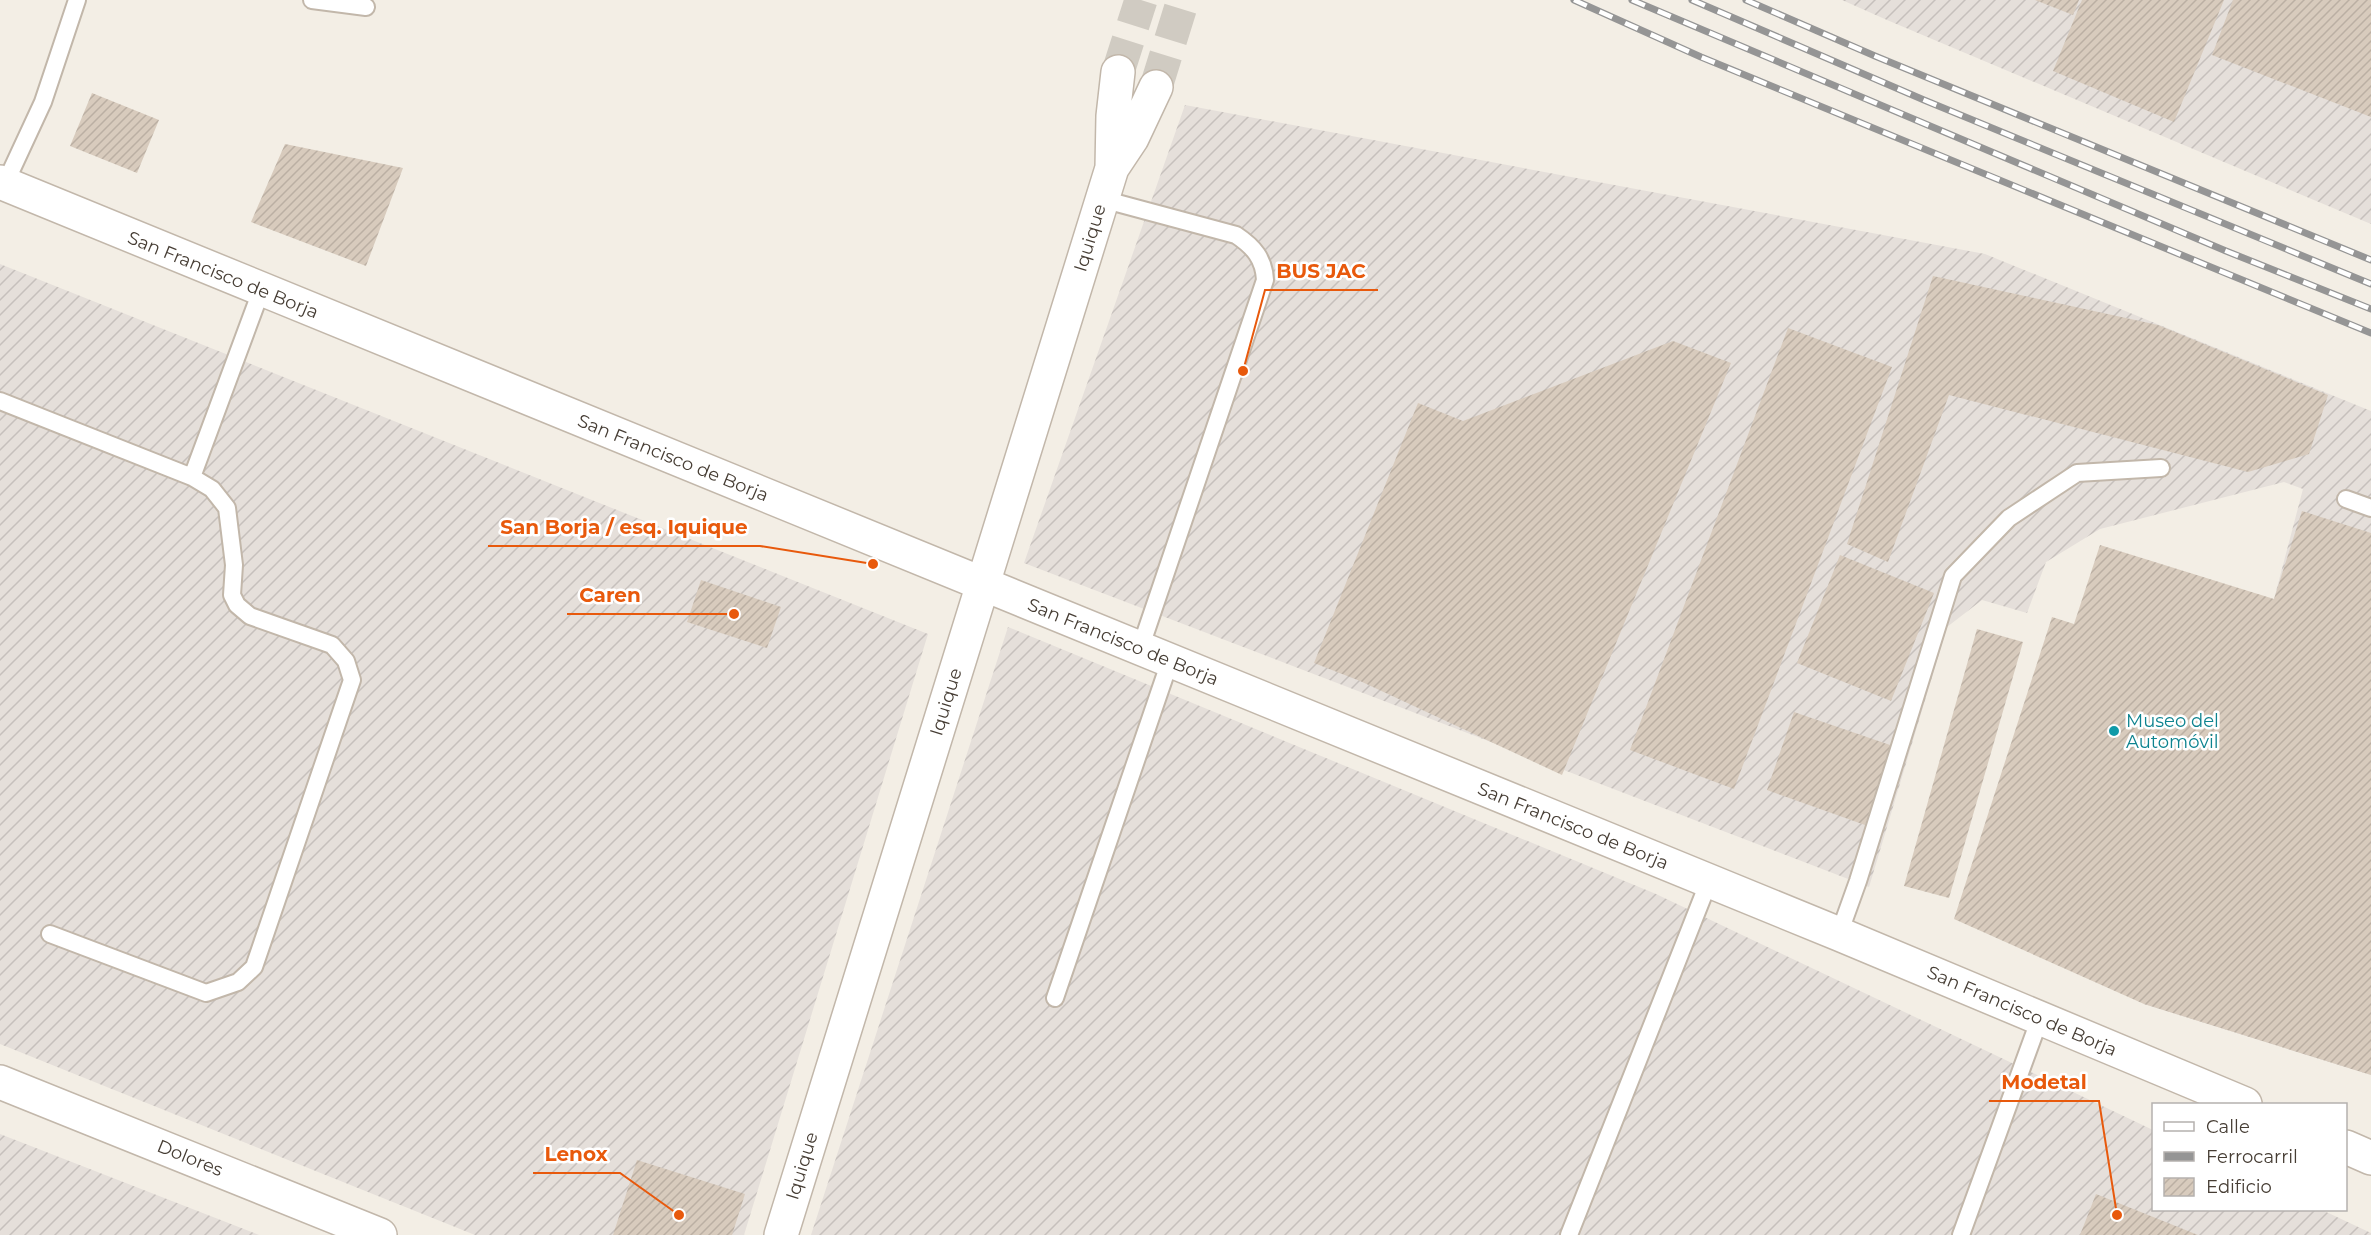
<svg xmlns="http://www.w3.org/2000/svg" width="2371" height="1235" font-family="Montserrat,sans-serif">
<style>
.industrial{fill:url(#industrial-furrows)}
.building{fill:url(#building-hatch)}
.lines{fill:none;stroke-linecap:round;stroke-linejoin:round}
.tertiary-tunnel{stroke:#d0cbc2;stroke-width:33;stroke-dasharray:33 16;stroke-linecap:butt}
.service-casing{stroke:#c2b7aa;stroke-width:20}
.minor-casing{stroke:#c2b7aa;stroke-width:36}
.tertiary-casing{stroke:#c2b7aa;stroke-width:36}
.service{stroke:#fff;stroke-width:16}
.minor{stroke:#fff;stroke-width:33}
.tertiary{stroke:#fff;stroke-width:33}
.rail-casing{stroke:#959595;stroke-width:7}
.rail{stroke:#fff;stroke-width:4.5;stroke-dasharray:14;stroke-linecap:butt}
.culture-dot{fill:#0f9aa8;stroke:#fff;stroke-width:2}
.labels{text-anchor:middle;dominant-baseline:central;stroke-width:5;stroke-linejoin:round;paint-order:stroke}
.street-label{font-size:18px;fill:#463d34;stroke:#fff}
.culture-label{font-size:18px;fill:#0d838f;stroke:#fff;text-anchor:start}
.leader{fill:none;stroke:#e8590c;stroke-width:2}
.callout-dot{fill:#e8590c;stroke:#fff;stroke-width:2}
.callout-label{font-size:20px;text-anchor:middle;font-weight:bold;fill:#e8590c;stroke:#fff;stroke-width:5;stroke-linejoin:round;paint-order:stroke}
</style>
<defs>
<pattern id="industrial-furrows" width="10" height="10" patternUnits="userSpaceOnUse" patternTransform="scale(1.5)"><rect width="10" height="10" fill="#e5dfda"/><path d="M-1 1l2-2M0 10L10 0M9 11l2-2" fill="none" stroke="#c6c0bc"/></pattern>
<pattern id="building-hatch" width="6" height="6" patternUnits="userSpaceOnUse" patternTransform="scale(1.5)"><rect width="6" height="6" fill="#d8cbbd"/><path d="M-1 1l2-2M0 6l6-6M5 7l2-2" fill="none" stroke="#bbafa3"/></pattern>
</defs>
<rect width="100%" height="100%" fill="#f3eee5"/>
<path class="industrial" d="M1842 0H2371V224L1887 20Z
M1185 105 1985 254 2371 411V1075L2144 1004 2179 901 2274 599 2303 489 2284 482 2100 529 2046 562 2027 613 1982 600 1947 627 1869 887 1024 563Z
M0 264 928 634 744 1235H475L0 1044Z
M1008 627 1656 894 2153 1130 2154 1210H2322L2371 1233V1235H811Z
M0 1134 259 1235H0Z"/>
<path class="building" d="M2035 0H2079L2073 15Z
M2082 0H2224L2174 122 2053 71Z
M2233 0H2371V117L2212 55Z
M92 93 159 120 137 173 70 146Z
M285 144 403 168 366 266 251 222Z
M1933 276 2158 325 2328 395 2309 454 2248 472 1949 395 1888 562 1847 544Z
M1788 328 1892 367 1734 789 1630 750Z
M1673 341 1731 363 1562 775 1360 681 1314 663 1418 403 1463 421Z
M2302 511 2371 533V1075L2144 1004 1954 919 2052 617 2074 624 2100 545 2274 599Z
M1840 555 1934 593 1891 701 1797 663Z
M701 580 781 607 767 648 687 622Z
M1977 629 2023 642 1949 898 1904 886Z
M1794 712 1893 746 1865 825 1767 790Z
M637 1160 745 1194 732 1235H613Z
M2096 1194 2198 1235H2080Z"/>
<g class="lines">
<path class="tertiary-tunnel" d="M1118 72 1141 0
M1156 87 1183 0"/>
<g class="service-casing">
<path id="service" d="M312 0 366 7
M5 184 43 102 77 0
M1102 199 1236 235C1254 247 1264 259 1265 280L1140 649
M0 401 192 477 212 489 227 508 234 565 232 595 237 605 250 616 332 645 346 661 352 680 254 967 238 982 206 993 50 934
M192 477 261 291
M2346 499 2371 508
M1839 934 1858 881 1953 576 2009 518 2077 473 2161 468
M1055 998 1170 661
M1569 1235 1709 881
M1961 1235 2040 1018"/>
</g>
<g class="minor-casing">
<path id="minor" d="M0 1082 380 1235"/>
</g>
<g class="tertiary-casing">
<path id="tertiary" d="M1112 168 1113 116 1118 72
M0 182 1839 934 2245 1104
M2346 1147 2371 1158
M781 1235 1112 168 1132 138 1156 87"/>
</g>
<use href="#service" class="service"/>
<use href="#minor" class="minor"/>
<use href="#tertiary" class="tertiary"/>
<g class="rail-casing">
<path id="rail" d="M1574 0 1701 57 2371 333
M1632 0 2226 251 2371 309
M1692 0 1924 100 2371 284
M1746 0 1875 56 2371 260"/>
</g>
<use href="#rail" class="rail"/>
</g>
<circle class="culture-dot" cx="2114" cy="731" r="6"/>
<g class="labels">
<g class="street-label">
<text transform="translate(1090 238) rotate(-73)">Iquique</text>
<text transform="translate(223 275) rotate(22)">San Francisco de Borja</text>
<text transform="translate(673 458) rotate(22)">San Francisco de Borja</text>
<text transform="translate(1123 642) rotate(22)">San Francisco de Borja</text>
<text transform="translate(946 702) rotate(-73)">Iquique</text>
<text transform="translate(1573 826) rotate(22)">San Francisco de Borja</text>
<text transform="translate(2022 1011) rotate(23)">San Francisco de Borja</text>
<text transform="translate(190 1158) rotate(22)">Dolores</text>
<text transform="translate(802 1166) rotate(-73)">Iquique</text>
</g>
<g class="culture-label">
<text x="2126" y="721">Museo del<tspan x="2126" dy="21">Automóvil</tspan></text>
</g>
</g>
<path class="leader" d="M1243 371L1265 290H1378M873 564L760 546H488M734 614L652 614H567M2117 1215L2099 1101H1989M679 1215L620 1173H533"/>
<g class="callout-dot">
<circle cx="1243" cy="371" r="6"/>
<circle cx="873" cy="564" r="6"/>
<circle cx="734" cy="614" r="6"/>
<circle cx="2117" cy="1215" r="6"/>
<circle cx="679" cy="1215" r="6"/>
</g>
<g class="callout-label">
<text x="1321" y="278">BUS JAC</text>
<text x="624" y="534">San Borja / esq. Iquique</text>
<text x="610" y="602">Caren</text>
<text x="2044" y="1089">Modetal</text>
<text x="576" y="1161">Lenox</text>
</g>
<rect x="2152" y="1103" width="195" height="108" fill="#ffffff" stroke="#b5b1ae" stroke-width="1.5"/>
<rect x="2164" y="1122" width="30" height="9" fill="#ffffff" stroke="#b5b1ae" stroke-width="1.5"/>
<text x="2206" y="1133" font-size="18" fill="#463d34">Calle</text>
<rect x="2164" y="1152" width="30" height="9" fill="#959595" stroke="#b5b1ae" stroke-width="1.5"/>
<text x="2206" y="1163" font-size="18" fill="#463d34">Ferrocarril</text>
<rect x="2164" y="1178" width="30" height="18" fill="url(#building-hatch)" stroke="#b5b1ae" stroke-width="1.5"/>
<text x="2206" y="1193" font-size="18" fill="#463d34">Edificio</text>
</svg>
